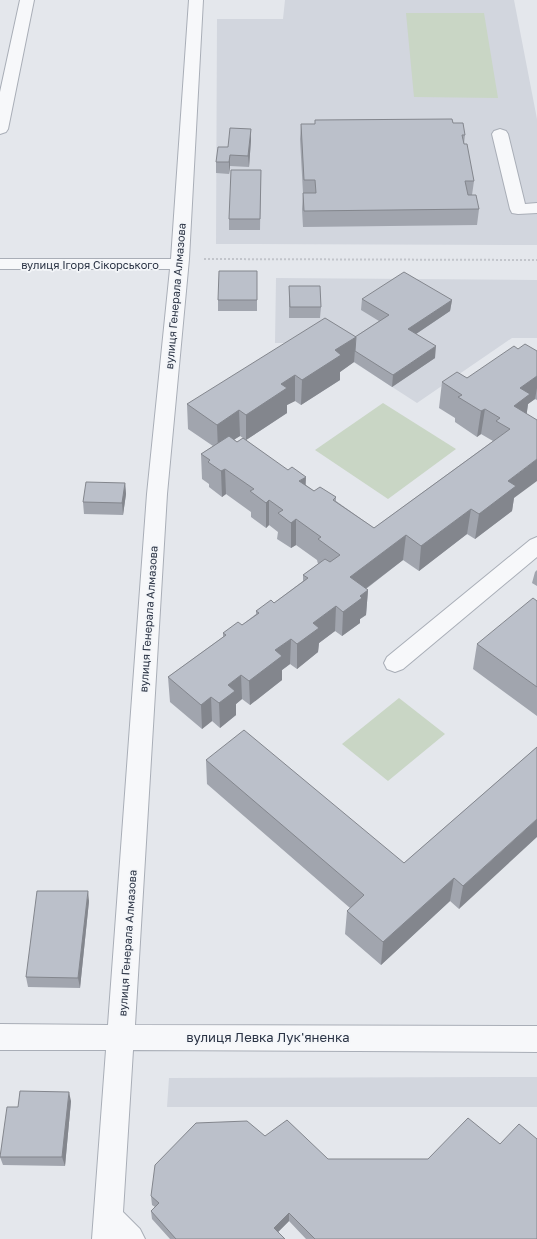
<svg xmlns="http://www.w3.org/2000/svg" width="537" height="1239" font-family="'Golos Text',sans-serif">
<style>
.built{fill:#d2d6de}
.green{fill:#c9d6c5}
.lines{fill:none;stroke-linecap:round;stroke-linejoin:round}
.minor-casing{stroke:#a9aeb7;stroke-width:2}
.path{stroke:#c2c5cb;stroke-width:2;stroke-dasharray:2 2;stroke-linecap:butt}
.minor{fill:#f7f8fa;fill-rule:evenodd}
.wall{fill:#a1a5ae;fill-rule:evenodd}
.shaded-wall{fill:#83868d}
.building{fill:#bbc0ca;stroke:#83868d}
.labels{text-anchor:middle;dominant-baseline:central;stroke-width:3.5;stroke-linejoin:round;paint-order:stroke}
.street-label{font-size:11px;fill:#2b3445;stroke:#f4f6f9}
.near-street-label{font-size:13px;fill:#2b3445;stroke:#f4f6f9}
</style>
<rect width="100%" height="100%" fill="#e4e7ec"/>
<path class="built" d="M285 0H514L537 119V245L216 244 217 19H283Z
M276 278 537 280V338H512L417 403 324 343H275Z
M537 1077V1107H167L169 1078Z"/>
<path class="green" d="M406 13H484L498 98 414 97Z
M383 403 456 449 388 499 315 450Z
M399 698 445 734 388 781 342 744Z"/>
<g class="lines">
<g class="minor-casing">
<path id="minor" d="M20 0H34L8 129 6 132 0 134V92Z
M189 0H203L189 259 167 494 135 1025 537 1026V1052L133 1050 123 1212 140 1229 145 1239H92L106 1050H0V1024L108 1025 147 494 170 269H0V259H171Z
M500 129 506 131 508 134 525 204 537 203V213L518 214 512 213 510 209 492 134 494 131Z
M537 537V557L403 669 395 672 387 669 384 663 387 657 530 540Z"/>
</g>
<path class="path" d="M204 259 537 260"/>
<use href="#minor" class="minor"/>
</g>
<path class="wall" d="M453 123 465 135 464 144 474 181 472 195 479 209 477 225 303 227 302 209 303 193 300 139 301 124Z
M251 129V140L249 167 230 166 229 174 216 173V162L228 147Z
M261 170 260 230H229V219Z
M257 271V311H218V300Z
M289 286 321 307 320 318H289Z
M362 299 452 300 450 311 416 334 435 358 392 387 354 362 340 372V380L301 405 295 401 287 405V413L246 440 314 491 336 497V501L374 528 493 441 481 434 477 437 455 422V418L439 408 442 382 467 378 518 349 537 351V400L535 399 528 404 512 511 475 539 467 534 419 571 403 560 366 589 368 590 366 615 360 619V623L342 636 335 631 319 643 318 652 297 669 290 664 282 670V680L250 705 242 699 236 704V715L220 728 212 721 202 729 170 702 168 677 223 637V633L242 625 256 614V611L274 603 303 581V575L318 564 317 560 296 545 291 548 277 539 278 532 269 525 266 528 251 517V512L226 494 222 497 209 487V484L202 479 201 454 213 446 188 429 187 404 355 337 379 321 361 310ZM240 436 243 438 237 442 234 439Z
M125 483 126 494 123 515 84 514 83 502Z
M537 570V586L532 583 535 572Z
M537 601V716L473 669 477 644Z
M537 747 459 909 450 901 381 965 345 934 347 911 350 908 207 784 206 760 404 863Z
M89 901 80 988 28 987 26 977Z
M71 1101 65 1166 3 1165 0 1157 18 1107Z
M265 1136 328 1159 537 1239H306L289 1221 278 1232 285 1239H170L152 1219 151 1211 155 1207 152 1205 151 1196Z"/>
<path class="shaded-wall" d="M251 129V140L249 167 248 156Z
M230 155V166L229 174V162Z
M452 300 450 311 407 340 408 329Z
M356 337 354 362 340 372V380L301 405 302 380 335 350Z
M436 346 435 358 392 387 393 375Z
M295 375V401L287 405V413L246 440V415L281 384Z
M537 376V388L535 399 528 404 526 419 514 406 520 388Z
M485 409 481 434 477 437 481 411Z
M239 410 240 436 218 450 217 425Z
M537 459V481L514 498 512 511 475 539 479 514 508 481Z
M225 469 226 494 222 497 221 471Z
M306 477 305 502 299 481Z
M125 483 126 494 123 515 122 503Z
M269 500V525L266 528V503Z
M471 509 467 534 419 571 421 546Z
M296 519V545L291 548V523Z
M406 535 403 560 348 602 350 577Z
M368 590 366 615 360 619V623L342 636 343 612 360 596Z
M336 606 335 631 319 643 318 652 297 669V644L313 623Z
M291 639 290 664 282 670V680L250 705 249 681 275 650Z
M241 675 242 699 236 704V715L220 728 219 703 228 685Z
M211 697 212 721 202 729 201 705Z
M537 819V837L459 909 463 886Z
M454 878 450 901 381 965 383 942Z
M88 891 89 901 80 988 78 978Z
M69 1092 71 1101 65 1166 62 1157Z
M289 1213V1221L274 1236V1228Z"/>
<path class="building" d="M452 119 453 123H463L465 135H462L464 144H467L474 181H465L468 195H476L479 209 304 211 303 193H316L315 180H304L301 124H315V120Z
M230 128 251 129 248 156 230 155 229 162H216L218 147H228Z
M231 170H261L260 219H229Z
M219 271H257V300H218Z
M404 272 452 300 408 329 436 346 393 375 355 351 356 337H355L389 315 362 299Z
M289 286H320L321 307H290Z
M325 318 356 337 335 350 341 355 302 380 295 375 281 384 287 388 246 415 239 410 217 425 187 404Z
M525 344 537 351V376L520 388 530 394 514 406 537 420V459L508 481 516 486 479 514 471 509 421 546 406 535 350 577 368 590 360 596 362 598 343 612 336 606 313 623 319 628 297 644 291 639 275 650 282 656 249 681 241 675 228 685 235 691 219 703 211 697 201 705 168 677 226 635 223 633 238 622 242 625 259 613 256 611 271 600 274 603 308 578 303 575 325 559 330 562 340 555 318 539 321 537 296 519 291 523 278 513 283 510 269 500 266 503 250 491 254 489 225 469 221 471 208 462 210 460 201 454 229 436 237 442 243 438 288 470 292 467 306 477 299 481 314 491 320 487 336 497 333 500 374 528 510 429 496 421 500 418 485 409 481 411 458 397 462 395 442 382 457 372 467 378 514 346 518 349Z
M86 482 125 483 122 503 83 502Z
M533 598 537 601V687L477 644Z
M244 730 404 863 537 747V819L463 886 454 878 383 942 347 911 364 895 206 760Z
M37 891H88L78 978 26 977Z
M20 1091 69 1092 62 1157H0L7 1107H18Z
M468 1118 500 1144 519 1124 537 1139V1239H315L289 1213 274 1228 285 1239H176L151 1211 159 1203 151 1196 155 1165 196 1123 247 1121 265 1136 287 1120 328 1159H428Z"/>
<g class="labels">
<g class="street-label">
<text x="90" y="264">вулиця Ігоря Сікорського</text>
<text transform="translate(175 296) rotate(-85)">вулиця Генерала Алмазова</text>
<text transform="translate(148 619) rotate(-86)">вулиця Генерала Алмазова</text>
<text transform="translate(127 943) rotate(-86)">вулиця Генерала Алмазова</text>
</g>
<g class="near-street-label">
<text x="268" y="1037">вулиця Левка Лук'яненка</text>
</g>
</g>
</svg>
